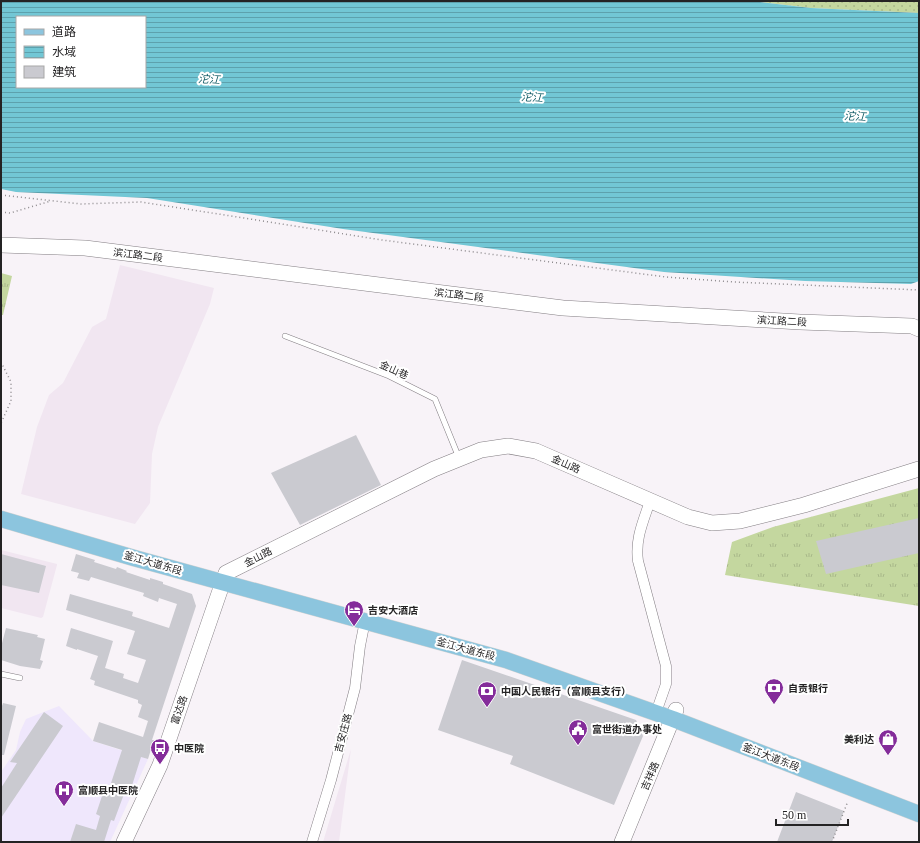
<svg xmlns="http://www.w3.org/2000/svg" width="920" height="843" font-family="'Times New Roman','Noto Sans SC',serif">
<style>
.built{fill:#f1e6f1}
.medical{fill:#efe7fc}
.grass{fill:url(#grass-tufts)}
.park{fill:url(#park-dots)}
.water{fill:url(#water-rules);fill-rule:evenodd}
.building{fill:#cacad0}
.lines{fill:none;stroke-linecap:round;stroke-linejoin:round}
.lane-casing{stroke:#837e83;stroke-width:6}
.street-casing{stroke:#837e83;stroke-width:11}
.secondary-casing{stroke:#837e83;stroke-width:16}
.primary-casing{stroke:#d3d3d3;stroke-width:17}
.path{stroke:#8e8b8e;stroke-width:1.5;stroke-dasharray:1 3;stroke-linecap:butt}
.lane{stroke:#fff;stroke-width:5}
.street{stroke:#fff;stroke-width:10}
.secondary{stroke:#fff;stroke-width:15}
.primary{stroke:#8cc5de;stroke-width:16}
.labels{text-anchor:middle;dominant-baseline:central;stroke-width:4;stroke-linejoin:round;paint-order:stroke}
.street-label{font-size:10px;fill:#242324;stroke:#fff}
.poi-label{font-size:10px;font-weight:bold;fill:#242324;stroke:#fff;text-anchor:start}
.water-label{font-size:11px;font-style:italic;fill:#115b65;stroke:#fff}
</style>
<defs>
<pattern id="grass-tufts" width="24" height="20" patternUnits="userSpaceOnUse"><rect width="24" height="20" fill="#c4d79f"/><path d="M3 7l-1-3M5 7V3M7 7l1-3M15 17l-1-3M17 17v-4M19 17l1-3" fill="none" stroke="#a8b889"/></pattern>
<pattern id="park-dots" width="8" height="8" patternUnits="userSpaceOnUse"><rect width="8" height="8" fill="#c4d79f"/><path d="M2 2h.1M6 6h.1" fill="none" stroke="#a8b889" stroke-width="1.8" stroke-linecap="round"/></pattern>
<pattern id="water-rules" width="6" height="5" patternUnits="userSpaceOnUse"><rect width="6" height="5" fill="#72c7d5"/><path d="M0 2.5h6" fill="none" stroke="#5da1ad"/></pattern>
</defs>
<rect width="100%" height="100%" fill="#f8f3f8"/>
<path class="built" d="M120 265 214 288 210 304 158 427 152 454 150 503 135 524 21 494 37 427 49 395 63 383 92 327 106 319Z
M1 550 57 564V565L43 617 41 618 1 608Z
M351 749 339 842H323Z"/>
<path class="medical" d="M59 706 93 741 148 759 110 842H1V772L16 750 20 732 26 719Z"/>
<path class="grass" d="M1 273 12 276 3 315H1Z
M919 488V606L725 575 732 542 773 527Z"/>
<path class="park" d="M752 1H919V13L811 8Z"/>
<path class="water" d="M1 1H752L811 8 919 13V281L911 284 805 281 664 272 343 229 147 198 16 192 1 189ZM17 17H145V87H17Z"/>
<path class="building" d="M356 435 381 485 300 525 271 473Z
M919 518V553L826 574 816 541Z
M1 554 46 566 39 593 1 585Z
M76 554 95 560 94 562 116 569 117 567 127 571 126 572 150 580V578L163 582V584L192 594 196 606 152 740H154L148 759 141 757 129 795 124 794 114 821 111 820 104 842H70L76 824 96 830 100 816 96 814 105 787 109 789 122 750 93 741 99 722 143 737 148 721 138 717 142 705 138 703V700L94 685 95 681 90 679 98 656 77 649V650L66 646 71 628 113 641 105 668 124 674 123 678 138 683 146 660 127 654 135 631 66 610 70 594 133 612 132 616 169 628 177 604 159 598 158 602 143 596 144 593 91 577 89 581 77 578 79 573 71 571Z
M6 628 38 635 37 637 45 639 40 660 43 661 40 669 20 666 1 660V647Z
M462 660 636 720 643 736 614 805 510 764 513 756 438 730Z
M3 703 16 706 4 755H1V709Z
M44 712 63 726 1 818V788L17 763 10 762Z
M796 792 844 811 832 842H777Z"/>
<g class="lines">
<g class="lane-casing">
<path id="lane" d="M285 336 389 376 435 399 459 458
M1 674 20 678"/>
</g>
<g class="street-casing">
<path id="street" d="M650 501C643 522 635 539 638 561L666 666V684L659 704
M312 842 331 780 355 688 360 646 365 621"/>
</g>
<g class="secondary-casing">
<path id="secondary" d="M1 245 85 248 563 308 800 322 912 326 919 329
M124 842 160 765 226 573 434 469 481 450 508 446 536 451 688 517 712 523 740 521 804 505 919 469
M622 842 676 710"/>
</g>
<g class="primary-casing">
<path id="primary" d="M1 519 134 558 506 660 673 719 919 814"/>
</g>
<path class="path" d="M1 195 81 204 141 202 244 218 382 240 666 277 734 282 919 290
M1 212 10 213 51 201
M1 362 11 382V401L1 423
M832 842 848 801"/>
<use href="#lane" class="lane"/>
<use href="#street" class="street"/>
<use href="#secondary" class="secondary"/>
<use href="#primary" class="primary"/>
</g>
<defs>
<g id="hotel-pin" transform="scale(1)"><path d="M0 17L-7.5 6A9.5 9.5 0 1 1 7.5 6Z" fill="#842c9a" stroke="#fff"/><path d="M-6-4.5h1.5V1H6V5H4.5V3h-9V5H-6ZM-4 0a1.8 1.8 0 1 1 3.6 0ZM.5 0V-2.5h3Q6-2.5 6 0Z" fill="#fff"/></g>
<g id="bank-pin" transform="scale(1)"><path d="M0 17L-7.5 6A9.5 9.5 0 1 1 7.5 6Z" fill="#842c9a" stroke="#fff"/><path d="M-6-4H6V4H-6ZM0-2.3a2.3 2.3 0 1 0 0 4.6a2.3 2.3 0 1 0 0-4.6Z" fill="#fff"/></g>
<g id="civic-pin" transform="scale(1)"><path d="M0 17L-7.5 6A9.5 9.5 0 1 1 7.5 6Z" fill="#842c9a" stroke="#fff"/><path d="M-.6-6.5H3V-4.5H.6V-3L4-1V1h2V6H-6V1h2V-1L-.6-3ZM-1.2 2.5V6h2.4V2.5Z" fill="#fff"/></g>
<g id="shop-pin" transform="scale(1)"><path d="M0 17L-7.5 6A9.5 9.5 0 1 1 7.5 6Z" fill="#842c9a" stroke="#fff"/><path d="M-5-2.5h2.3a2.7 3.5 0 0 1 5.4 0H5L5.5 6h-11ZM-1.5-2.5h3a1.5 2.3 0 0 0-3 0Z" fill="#fff"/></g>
<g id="bus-pin" transform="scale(1)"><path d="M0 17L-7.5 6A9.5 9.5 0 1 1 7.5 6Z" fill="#842c9a" stroke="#fff"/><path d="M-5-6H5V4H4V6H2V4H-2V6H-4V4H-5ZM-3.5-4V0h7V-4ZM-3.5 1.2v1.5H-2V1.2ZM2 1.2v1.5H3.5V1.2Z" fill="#fff"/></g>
<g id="hospital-pin" transform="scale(1)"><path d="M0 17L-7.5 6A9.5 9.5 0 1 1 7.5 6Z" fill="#842c9a" stroke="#fff"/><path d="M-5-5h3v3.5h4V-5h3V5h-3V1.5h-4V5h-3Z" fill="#fff"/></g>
</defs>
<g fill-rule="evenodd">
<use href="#hotel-pin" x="354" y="610"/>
<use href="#bank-pin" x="774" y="688"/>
<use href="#bank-pin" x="487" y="691"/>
<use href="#civic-pin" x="578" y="729"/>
<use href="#shop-pin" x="888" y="739"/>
<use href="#bus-pin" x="160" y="748"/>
<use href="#hospital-pin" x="64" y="790"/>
</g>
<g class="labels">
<g class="street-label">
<text transform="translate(138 255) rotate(7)">滨江路二段</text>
<text transform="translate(459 295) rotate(7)">滨江路二段</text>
<text transform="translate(782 321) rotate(3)">滨江路二段</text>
<text transform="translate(394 370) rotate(24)">金山巷</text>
<text transform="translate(566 464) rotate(24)">金山路</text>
<text transform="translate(258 557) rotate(-27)">金山路</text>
<text transform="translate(153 563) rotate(16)">釜江大道东段</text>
<text transform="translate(466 649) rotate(15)">釜江大道东段</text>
<text transform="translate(179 710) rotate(-71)">富达路</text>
<text transform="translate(343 733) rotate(-75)">吉安庄路</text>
<text transform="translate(771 757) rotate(21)">釜江大道东段</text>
<text transform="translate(650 776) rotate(-67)">吉祥路</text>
</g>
<g class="poi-label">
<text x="368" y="610">吉安大酒店</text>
<text x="788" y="688">自贡银行</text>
<text x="501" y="691">中国人民银行（富顺县支行）</text>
<text x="592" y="729">富世街道办事处</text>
<text x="874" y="739" text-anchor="end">美利达</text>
<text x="174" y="748">中医院</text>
<text x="78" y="790">富顺县中医院</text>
</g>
<g class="water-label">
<text transform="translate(209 79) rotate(3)">沱江</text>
<text transform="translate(532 97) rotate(3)">沱江</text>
<text transform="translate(855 116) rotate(3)">沱江</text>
</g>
</g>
<rect width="920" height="843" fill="none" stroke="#242324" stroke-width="4"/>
<rect x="16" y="16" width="130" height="72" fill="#ffffff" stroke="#a7a7a7"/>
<rect x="24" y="29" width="20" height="6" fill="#8cc5de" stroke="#a7a7a7"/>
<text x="52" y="36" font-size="12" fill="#242324">道路</text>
<rect x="24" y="46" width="20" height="12" fill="url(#water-rules)" stroke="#a7a7a7"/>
<text x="52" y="56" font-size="12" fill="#242324">水域</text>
<rect x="24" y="66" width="20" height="12" fill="#cacad0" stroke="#a7a7a7"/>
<text x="52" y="76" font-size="12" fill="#242324">建筑</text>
<path d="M776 819v6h72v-6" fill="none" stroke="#242324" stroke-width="2"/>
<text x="782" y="819" font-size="12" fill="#242324" stroke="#ffffff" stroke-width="3" paint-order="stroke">50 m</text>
</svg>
